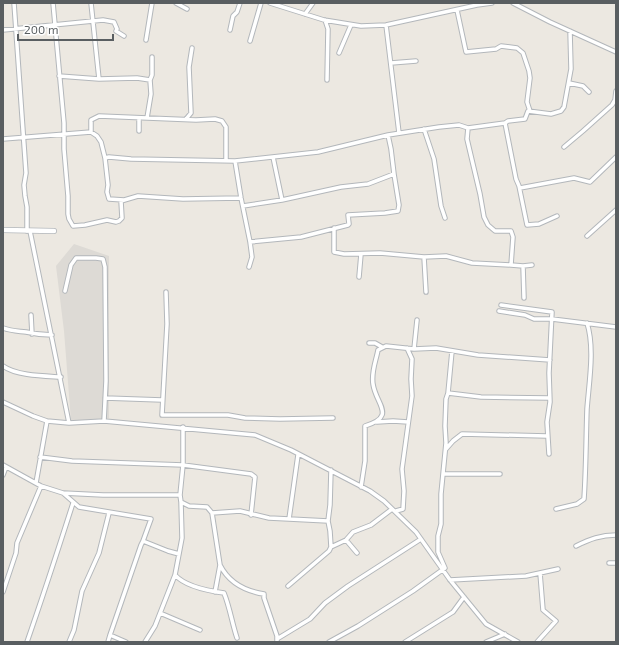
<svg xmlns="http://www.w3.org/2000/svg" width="619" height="645" font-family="'Exo 2',sans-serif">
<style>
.industrial{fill:#dddad5}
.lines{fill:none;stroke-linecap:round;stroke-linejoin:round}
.minor-casing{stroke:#b3b7bb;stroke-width:5.5}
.tertiary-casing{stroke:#b3b7bb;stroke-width:6}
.minor{stroke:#fff;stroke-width:3.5}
.tertiary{stroke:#fff;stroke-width:4.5}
</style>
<rect width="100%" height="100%" fill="#ece8e1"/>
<path class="industrial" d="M74 244 109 256V418L71 421 64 331 56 266Z"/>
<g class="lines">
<g class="minor-casing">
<path id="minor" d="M14 3 26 173 24 185 25 196 27 207V231
M53 3 64 123V149L68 196V214L69 219 73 226 85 225 107 220 116 222 119 221 122 218 121 201 138 196 183 199 241 198
M91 3 99 79
M176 3 187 9
M270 3 324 20 361 26 386 25 477 5 492 3
M513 3 550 22 616 52
M457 10 466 52 496 49 501 46 517 48 523 53 529 71 530 78 527 102 530 111
M305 14 313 3
M325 20 328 29 327 80
M386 25 399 133
M3 30 103 20 114 22 117 29 116 31 124 36
M230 30 233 16 237 12 240 3
M146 40 152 3
M250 41 261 3
M339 53 351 25
M391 63 416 61
M59 76 99 79 137 78 150 80
M569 83 583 86 589 92
M139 118V131
M147 118 151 94 150 80 152 75V57
M186 119 191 113 189 67 192 48
M505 123 508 121 525 119 528 111 551 114 561 111 564 107 571 69 570 31
M468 128 467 139 480 194 484 217 488 225 495 231H511L513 237 511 265 523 266 524 298
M424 129 434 159 441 206 445 218
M91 132V120L99 116 196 120 215 119 222 121 226 127V160
M3 139 91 132 97 136 101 142 105 158 108 185 107 192 109 199 124 200
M564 147 583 131 612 105 615 100 616 91
M273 157 282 200
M105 158 109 157 131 159 235 161 241 198 250 242 252 257 249 267
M235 161 318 152 388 135 439 127 459 125 468 128 505 123 516 179 519 186 527 225 539 224 557 216
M520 188 574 178 590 182 616 157
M243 206 282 200 341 187 368 184 394 174 391 149 388 135
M334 228V252L344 254 380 253 424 257 426 292
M30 231 69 423
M587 236 616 210
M250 242 301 237 348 225 349 224 348 215 385 213 398 211 399 205 394 174
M424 257 446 256 472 263 511 265
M523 266 532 265
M359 277 361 254
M65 291 71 265 76 258H96L103 259 105 267 106 381 104 421
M166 292 167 324 162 415H228L245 418 280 419 333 418
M501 305 552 312 549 373 550 402 547 422 549 454
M499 311 525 315 534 319H552L616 327
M31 315 32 334
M3 328C11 331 18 331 26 332 35 334 42 335 52 335
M369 343H375L382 347
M414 349 417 320
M3 366C17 376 44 376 61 377
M448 393 481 397 549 398
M105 398 162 400
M3 402 33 416 47 421 69 423 104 421 255 435 291 450 370 491 384 501 416 532 450 580 486 624 518 642
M377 422 393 421 408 422
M183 427V465L180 495 181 502 189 506 207 507 212 513
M446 449 453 441 462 434 547 436
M298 455 289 519 328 521
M40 457 72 461 183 465 251 474 255 477 251 515
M3 465 41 486 63 493 79 507 151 519 143 541 168 551 179 554 175 575C185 586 209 591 224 593 230 608 232 623 237 638
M443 474H500
M3 475 6 467
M36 483 47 421
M361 487 365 461V426C397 416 376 405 373 384 371 372 376 361 378 350L386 346 414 349 436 348 478 355 550 360
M63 493 103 495H180
M556 509 577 504 584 499C586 469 586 439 587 409 589 382 595 348 587 323
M396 511 403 509 404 491 402 469 412 396 411 379 412 359 407 348
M346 540 357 553
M576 546C590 539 601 535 616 535
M331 547 346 540 353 532 371 525 392 509
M179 554 182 538 181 502
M609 563H616
M450 580 526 576 558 569
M288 586 329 551 331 547 330 531 328 521 330 505 331 470
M3 592 16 553 17 543 41 486
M215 592 220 565
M160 613 200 630
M110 635 141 545 143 541
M277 639 310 619 325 603 348 586 421 539
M27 642C43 596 58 550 73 503
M69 642 74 630 82 591 99 553 109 513
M108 642 110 635 126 642
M145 642 155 626 175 575
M277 642V636L264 598V594C245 591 229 583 220 565L212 513 240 511 269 518 289 519
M329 642 358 626 413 591 445 568 438 552V536L441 524V494L446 443 445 426 446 399 448 393 452 351
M405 642 453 612 464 597
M486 642 505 634
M537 642 556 621 543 610 540 573"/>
</g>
<g class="tertiary-casing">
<path id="tertiary" d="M3 230 54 231"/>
</g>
<use href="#minor" class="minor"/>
<use href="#tertiary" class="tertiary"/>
</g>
<rect width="619" height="645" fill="none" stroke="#595e61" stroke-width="8"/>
<path d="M18 34v6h95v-6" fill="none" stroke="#595e61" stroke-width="2"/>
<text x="24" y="34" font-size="12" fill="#595e61" stroke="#ffffff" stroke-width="3" paint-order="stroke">200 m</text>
</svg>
